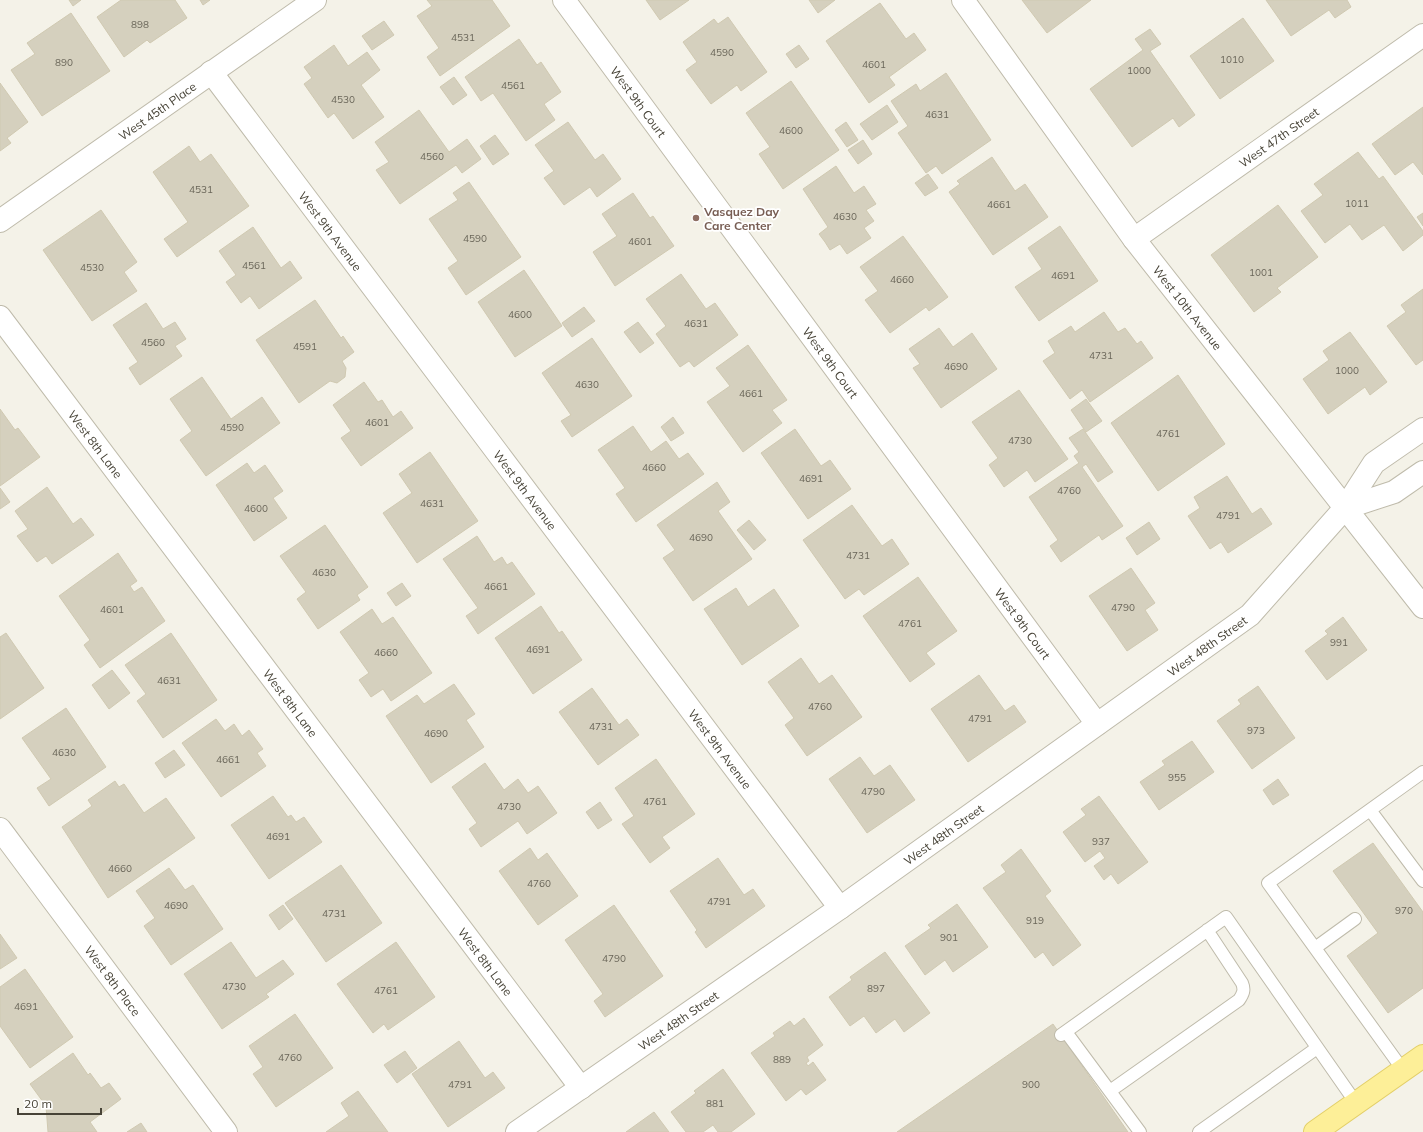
<svg xmlns="http://www.w3.org/2000/svg" width="1423" height="1132" font-family="Mulish,sans-serif">
<style>
.building{fill:#d5d0be;stroke:#d0c9b1}
.lines{fill:none;stroke-linecap:round;stroke-linejoin:round}
.service-casing{stroke:#bfbbab;stroke-width:14}
.minor-casing{stroke:#bfbbab;stroke-width:24}
.primary-casing{stroke:#e3cf68;stroke-width:24}
.service{stroke:#fff;stroke-width:12}
.minor{stroke:#fff;stroke-width:22}
.primary{stroke:#fdef98;stroke-width:22}
.education-dot{fill:#8d6e63;stroke:#fff;stroke-width:1.5}
.labels{text-anchor:middle;dominant-baseline:central;stroke-width:3.5;stroke-linejoin:round;paint-order:stroke}
.number-label{font-size:10px;fill:#6a6659}
.street-label{font-size:12px;fill:#474337;stroke:#fff}
.education-label{font-size:12px;font-weight:bold;fill:#785e54;stroke:#fff;text-anchor:start}
</style>
<rect width="100%" height="100%" fill="#f4f2e8"/>
<path class="building" d="M69 0H81L73 6Z
M121 0H175L187 18 150 43 147 40 124 57 97 17Z
M200 0H210L203 5Z
M427 0H492L510 26 440 76 427 57 439 48 417 16 432 6Z
M646 0H689L660 20Z
M809 0H835L818 13Z
M1022 0H1091L1047 33Z
M1266 0H1347L1351 7 1335 18 1329 10 1291 36Z
M880 3 906 39 914 33 926 50 889 77 895 85 869 103 826 41Z
M71 13 110 71 42 116 11 70 35 54 27 43Z
M728 17 767 72 741 91 737 85 711 104 686 70 697 62 683 42 714 19 718 24Z
M1243 18 1274 61 1220 99 1190 56Z
M384 21 394 35 372 50 362 36Z
M1150 29 1161 44 1150 51 1195 115 1179 127 1173 118 1132 147 1090 89 1143 50 1135 39Z
M519 39 537 65 541 62 561 92 544 104 555 120 526 141 493 93 481 101 465 77Z
M334 45 348 66 367 52 380 70 361 85 384 117 353 139 334 113 328 118 304 84 312 78 304 67Z
M799 45 809 59 796 68 786 54Z
M946 73 991 140 942 174 936 166 926 173 898 133 908 126 891 101 916 84 920 91Z
M454 77 467 95 453 105 440 87Z
M791 81 839 150 783 189 759 154 770 147 746 113Z
M0 83 28 122 7 138 11 143 0 151Z
M887 105 898 122 872 140 860 124Z
M1423 107V175L1413 162 1395 175 1372 144Z
M419 110 449 152 467 139 481 159 462 173 456 165 400 204 376 170 389 162 375 142Z
M568 122 595 160 603 154 621 179 597 197 590 187 564 205 544 178 554 171 535 145Z
M846 122 858 140 847 147 835 130Z
M495 135 509 154 493 165 480 146Z
M863 140 872 154 858 164 848 150Z
M189 146 200 162 211 154 249 206 177 257 164 239 188 222 153 172Z
M1358 152 1379 179 1383 176 1423 231V235L1403 251 1384 225 1362 240 1350 224 1325 243 1301 211 1323 195 1314 184Z
M992 157 1015 191 1025 184 1048 217 993 255 949 192 960 184 957 181Z
M836 166 854 193 864 186 876 204 866 210 874 221 864 228 871 238 847 254 840 244 830 250 825 242 819 234 828 227 803 189Z
M928 174 938 188 925 196 915 183Z
M469 182 521 257 466 295 448 268 458 261 429 219 458 200 453 193Z
M633 193 650 218 653 216 674 246 615 286 593 252 617 236 602 214Z
M1278 205 1318 257 1277 288 1281 292 1254 312 1211 255Z
M101 210 137 262 124 272 137 291 92 321 43 250Z
M1423 213V226L1417 217Z
M1060 226 1098 281 1039 321 1015 287 1042 269 1028 248Z
M253 227 281 268 290 261 302 278 259 309 250 296 241 303 226 282 236 275 219 251Z
M903 236 948 297 929 311 926 307 890 333 865 300 878 291 860 267Z
M524 270 562 326 515 357 478 302Z
M681 274 706 309 715 303 738 335 694 367 689 361 680 367 656 334 666 326 646 299Z
M1423 289V360L1416 365 1387 326 1406 312 1401 305Z
M315 300 341 338 343 336 354 352 342 361 346 368 345 377 337 383 330 381 299 403 256 340Z
M146 303 163 329 175 322 186 339 175 346 182 356 140 385 129 368 138 362 113 325Z
M584 307 595 321 572 337 562 323Z
M1104 312 1118 332 1125 328 1137 344 1141 341 1153 358 1090 402 1082 390 1070 399 1043 361 1055 353 1048 341 1071 326 1075 332Z
M638 322 654 343 640 353 624 332Z
M939 328 953 347 972 333 997 369 941 408 913 368 920 364 909 349Z
M1350 332 1387 382 1370 395 1365 387 1328 414 1303 379 1329 360 1323 351Z
M592 338 632 396 572 437 561 421 571 415 542 373Z
M748 345 787 400 772 410 782 423 743 452 707 402 730 386 716 368Z
M1178 375 1225 444 1158 491 1111 423Z
M202 377 231 419 262 397 280 423 206 476 180 440 192 431 170 399Z
M364 382 378 402 382 400 393 417 401 411 413 428 361 466 341 438 351 431 333 405Z
M1019 390 1068 459 1035 482 1027 470 1004 487 989 465 998 458 972 422Z
M1086 399 1102 421 1086 432 1071 410Z
M0 409 15 430 18 428 40 457 0 486Z
M673 417 684 433 671 441 661 427Z
M633 426 651 452 666 441 679 459 688 453 704 474 636 522 616 494 625 488 598 450Z
M795 429 821 466 830 460 851 489 808 519 761 453Z
M1083 429 1113 472 1098 482 1086 464 1082 467 1123 526 1102 540 1099 535 1061 562 1050 546 1058 540 1029 497 1079 463 1074 456 1079 452 1069 438Z
M430 452 478 521 417 563 383 513 412 493 399 474Z
M247 463 254 473 265 465 283 491 273 498 287 518 254 541 216 485Z
M1227 476 1252 514 1261 508 1272 524 1228 553 1221 542 1210 549 1188 516 1200 508 1194 497Z
M717 482 730 502 718 511 752 559 693 601 663 558 675 550 657 525Z
M47 487 73 524 81 518 94 535 52 564 46 556 37 562 17 536 28 529 15 511Z
M0 488 10 502 0 509Z
M852 505 882 546 892 539 909 564 864 595 859 589 845 599 803 540Z
M749 520 766 540 754 550 737 530Z
M1149 522 1160 539 1137 555 1126 538Z
M325 525 368 587 357 595 360 600 318 629 297 599 306 592 280 556Z
M477 536 494 562 502 557 507 565 512 562 535 594 478 634 466 616 478 608 443 559Z
M118 553 137 581 130 586 134 592 142 587 165 621 100 668 84 645 90 640 59 596Z
M1131 568 1155 603 1145 610 1158 630 1127 651 1089 596Z
M918 577 957 631 926 653 935 664 910 682 863 616Z
M402 583 411 596 396 606 387 593Z
M736 588 748 607 774 589 799 626 742 665 704 609Z
M541 606 559 633 562 631 582 660 533 694 495 638Z
M372 609 382 624 393 617 432 673 391 701 383 689 371 697 359 680 369 673 340 632Z
M1343 617 1367 650 1327 680 1305 651 1328 634 1325 631Z
M6 633 44 688 0 719V637Z
M171 633 217 700 163 738 137 701 146 694 125 665Z
M801 658 819 684 832 675 862 717 807 756 785 725 794 718 768 682Z
M112 670 130 693 109 709 92 685Z
M979 675 1005 711 1014 705 1026 722 968 762 931 709Z
M454 684 475 714 466 720 484 747 431 783 386 716 417 695 424 704Z
M1258 686 1295 738 1252 769 1217 721 1241 704 1238 700Z
M592 688 619 725 627 719 639 735 598 765 559 712Z
M66 708 106 767 49 806 37 788 51 779 22 738Z
M216 719 225 731 234 724 242 736 249 730 263 749 257 753 266 766 221 797 182 743Z
M1192 741 1214 772 1159 810 1140 782 1165 765 1162 761Z
M174 750 185 765 165 778 155 763Z
M860 757 874 776 890 765 915 800 867 833 829 779Z
M656 759 695 814 662 837 670 848 650 863 622 824 634 816 615 788Z
M485 763 504 790 518 779 528 793 538 786 557 813 527 834 518 821 481 847 469 829 477 823 452 787Z
M1278 779 1289 795 1273 805 1263 790Z
M115 781 119 787 124 784 144 813 166 798 195 838 108 898 62 827 92 806 88 800Z
M273 796 288 817 291 815 296 822 304 817 322 842 269 879 231 825Z
M1099 796 1148 862 1118 884 1111 874 1104 880 1094 866 1105 858 1100 851 1085 862 1063 832 1086 815 1081 809Z
M600 802 612 820 598 829 586 812Z
M1373 843 1423 912V988L1388 1013 1347 956 1378 933 1333 871Z
M530 848 538 860 547 853 578 896 538 925 499 871Z
M1021 849 1051 891 1045 896 1081 945 1053 966 1043 952 1035 958 983 888 1006 872 1001 865Z
M718 858 744 895 753 889 765 906 706 948 695 932 697 930 670 891Z
M341 865 382 923 326 962 285 903Z
M169 868 185 890 193 885 223 929 171 965 144 926 155 918 136 891Z
M957 904 988 947 953 972 945 960 925 975 905 946 931 928 928 925Z
M283 905 293 919 279 930 269 915Z
M614 905 663 976 605 1017 594 1001 603 994 565 940Z
M0 934 17 958 0 969Z
M231 942 256 978 283 960 294 974 266 994 269 997 222 1029 184 974Z
M396 942 435 997 388 1030 384 1024 373 1033 337 984Z
M885 952 930 1013 904 1032 895 1019 876 1033 864 1016 850 1026 829 997 852 980 850 977Z
M25 969 73 1037 30 1068 0 1026V987Z
M295 1014 333 1068 276 1107 253 1074 263 1067 249 1046Z
M804 1018 823 1045 807 1057 809 1061 806 1063 808 1066 813 1062 826 1080 806 1095 801 1089 786 1101 751 1053 775 1036 773 1033 790 1021 794 1026Z
M1053 1024 1128 1132H897Z
M459 1041 485 1078 493 1072 505 1088 448 1127 412 1074Z
M405 1051 417 1068 397 1083 384 1065Z
M73 1053 88 1075 90 1073 101 1088 109 1083 121 1099 90 1122 97 1132H48L46 1106 30 1084Z
M723 1069 755 1114 731 1132H718L713 1125 703 1132H686L671 1112 696 1093 694 1091Z
M358 1091 388 1132H326L349 1116 341 1103Z
M654 1112 669 1132H626Z
M141 1123 147 1132H127Z"/>
<g class="lines">
<g class="service-casing">
<path id="service" d="M1370 810 1423 881
M1315 948 1355 919
M1066 1032 1140 1132
M1061 1035 1226 917 1356 1103
M1403 1070 1268 883 1423 772
M1110 1091 1239 1000C1243 994 1245 990 1242 983L1207 930
M1199 1132 1317 1048"/>
</g>
<g class="minor-casing">
<g id="minor">
<path id="s1" d="M564 0 1097 724"/>
<path id="s2" d="M963 0 1134 239 1423 607"/>
<path id="s3" d="M211 72 840 908"/>
<path id="s4" d="M0 221 315 0"/>
<path id="s5" d="M1134 239 1423 35"/>
<path id="s6" d="M0 317 581 1088"/>
<path d="M1345 508 1394 492 1423 472"/>
<path id="s7" d="M0 829 226 1132"/>
<path id="s8" d="M517 1132 840 908 1250 615 1345 508 1374 463 1423 429"/>
</g>
</g>
<g class="primary-casing">
<path id="primary" d="M1315 1132 1423 1056"/>
</g>
<use href="#service" class="service"/>
<use href="#minor" class="minor"/>
<use href="#primary" class="primary"/>
</g>
<circle class="education-dot" cx="696" cy="218" r="4"/>
<g class="labels">
<g class="number-label">
<text x="140" y="24">898</text>
<text x="463" y="37">4531</text>
<text x="722" y="52">4590</text>
<text x="1232" y="59">1010</text>
<text x="64" y="62">890</text>
<text x="874" y="64">4601</text>
<text x="1139" y="70">1000</text>
<text x="513" y="85">4561</text>
<text x="343" y="99">4530</text>
<text x="937" y="114">4631</text>
<text x="791" y="130">4600</text>
<text x="432" y="156">4560</text>
<text x="201" y="189">4531</text>
<text x="1357" y="203">1011</text>
<text x="999" y="204">4661</text>
<text x="845" y="216">4630</text>
<text x="475" y="238">4590</text>
<text x="640" y="241">4601</text>
<text x="254" y="265">4561</text>
<text x="92" y="267">4530</text>
<text x="1261" y="272">1001</text>
<text x="1063" y="275">4691</text>
<text x="902" y="279">4660</text>
<text x="520" y="314">4600</text>
<text x="696" y="323">4631</text>
<text x="153" y="342">4560</text>
<text x="305" y="346">4591</text>
<text x="1101" y="355">4731</text>
<text x="956" y="366">4690</text>
<text x="1347" y="370">1000</text>
<text x="587" y="384">4630</text>
<text x="751" y="393">4661</text>
<text x="377" y="422">4601</text>
<text x="232" y="427">4590</text>
<text x="1168" y="433">4761</text>
<text x="1020" y="440">4730</text>
<text x="654" y="467">4660</text>
<text x="811" y="478">4691</text>
<text x="1069" y="490">4760</text>
<text x="432" y="503">4631</text>
<text x="256" y="508">4600</text>
<text x="1228" y="515">4791</text>
<text x="701" y="537">4690</text>
<text x="858" y="555">4731</text>
<text x="324" y="572">4630</text>
<text x="496" y="586">4661</text>
<text x="1123" y="607">4790</text>
<text x="112" y="609">4601</text>
<text x="910" y="623">4761</text>
<text x="1339" y="642">991</text>
<text x="538" y="649">4691</text>
<text x="386" y="652">4660</text>
<text x="169" y="680">4631</text>
<text x="820" y="706">4760</text>
<text x="980" y="718">4791</text>
<text x="601" y="726">4731</text>
<text x="1256" y="730">973</text>
<text x="436" y="733">4690</text>
<text x="64" y="752">4630</text>
<text x="228" y="759">4661</text>
<text x="1177" y="777">955</text>
<text x="873" y="791">4790</text>
<text x="655" y="801">4761</text>
<text x="509" y="806">4730</text>
<text x="278" y="836">4691</text>
<text x="1101" y="841">937</text>
<text x="120" y="868">4660</text>
<text x="539" y="883">4760</text>
<text x="719" y="901">4791</text>
<text x="176" y="905">4690</text>
<text x="1404" y="910">970</text>
<text x="334" y="913">4731</text>
<text x="1035" y="920">919</text>
<text x="949" y="937">901</text>
<text x="614" y="958">4790</text>
<text x="234" y="986">4730</text>
<text x="876" y="988">897</text>
<text x="386" y="990">4761</text>
<text x="26" y="1006">4691</text>
<text x="290" y="1057">4760</text>
<text x="782" y="1059">889</text>
<text x="460" y="1084">4791</text>
<text x="1031" y="1084">900</text>
<text x="715" y="1103">881</text>
</g>
<g class="street-label">
<text stroke="none"><textPath href="#s1" startOffset="126">West 9th Court</textPath></text>
<text stroke="none"><textPath href="#s4" startOffset="192">West 45th Place</textPath></text>
<text stroke="none"><textPath href="#s5" startOffset="177">West 47th Street</textPath></text>
<text stroke="none"><textPath href="#s3" startOffset="199">West 9th Avenue</textPath></text>
<text stroke="none"><textPath href="#s2" startOffset="381">West 10th Avenue</textPath></text>
<text stroke="none"><textPath href="#s1" startOffset="450">West 9th Court</textPath></text>
<text stroke="none"><textPath href="#s6" startOffset="159">West 8th Lane</textPath></text>
<text stroke="none"><textPath href="#s3" startOffset="523">West 9th Avenue</textPath></text>
<text stroke="none"><textPath href="#s1" startOffset="774">West 9th Court</textPath></text>
<text stroke="none"><textPath href="#s8" startOffset="844">West 48th Street</textPath></text>
<text stroke="none"><textPath href="#s6" startOffset="483">West 8th Lane</textPath></text>
<text stroke="none"><textPath href="#s3" startOffset="847">West 9th Avenue</textPath></text>
<text stroke="none"><textPath href="#s8" startOffset="520">West 48th Street</textPath></text>
<text stroke="none"><textPath href="#s6" startOffset="807">West 8th Lane</textPath></text>
<text stroke="none"><textPath href="#s7" startOffset="189">West 8th Place</textPath></text>
<text stroke="none"><textPath href="#s8" startOffset="196">West 48th Street</textPath></text>
</g>
<g class="education-label">
<text x="704" y="211">Vasquez Day<tspan x="704" dy="14">Care Center</tspan></text>
</g>
</g>
<path d="M18 1108v6h83v-6" fill="none" stroke="#474337" stroke-width="2"/>
<text x="24" y="1108" font-size="12" fill="#474337" stroke="#ffffff" stroke-width="3" paint-order="stroke">20 m</text>
</svg>
